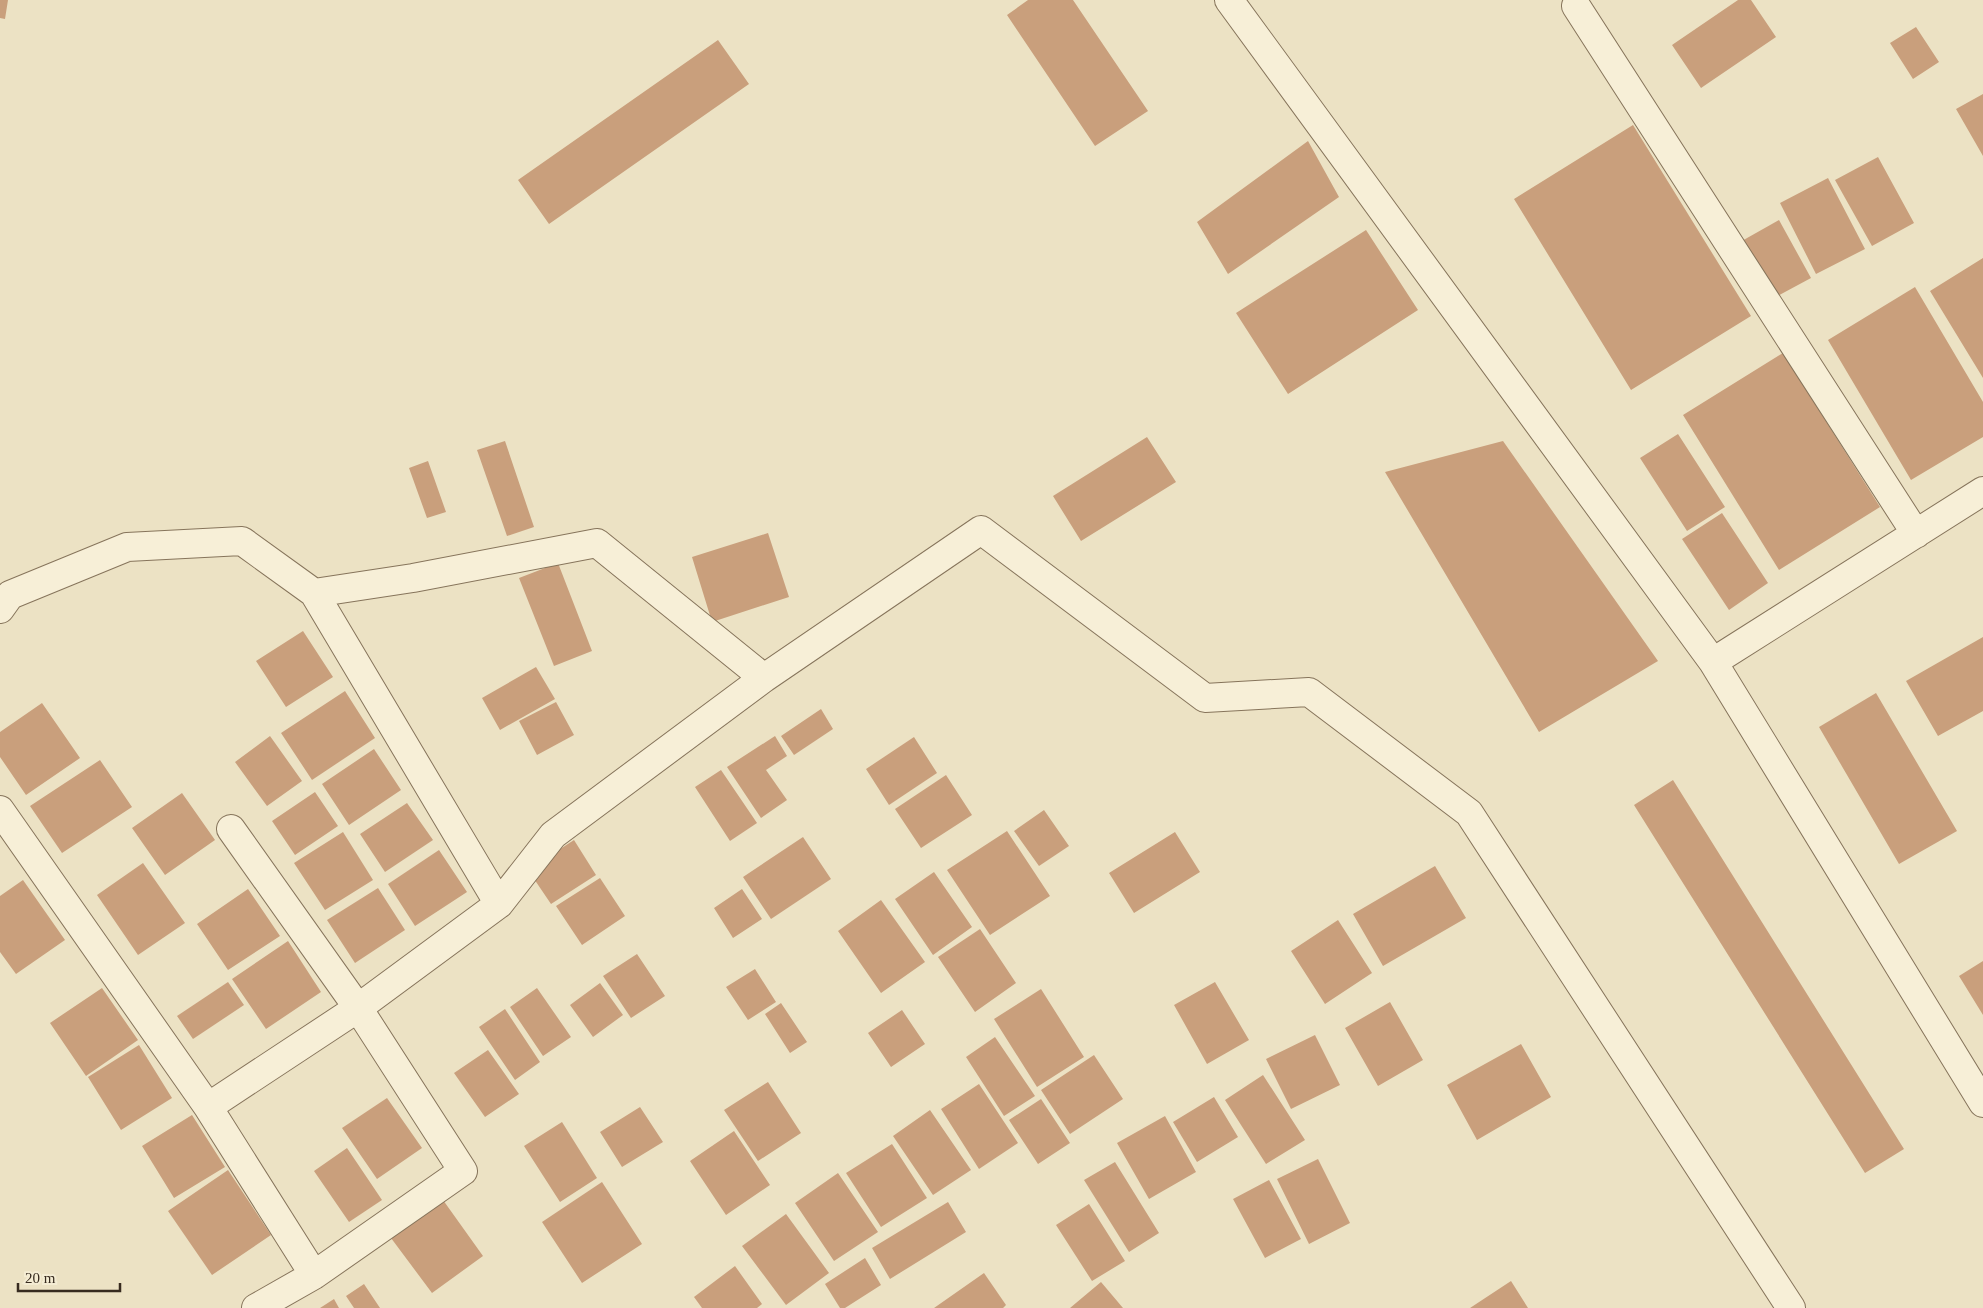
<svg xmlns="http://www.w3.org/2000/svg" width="1983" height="1308" font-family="Georgia,serif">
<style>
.building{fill:#c99f7c}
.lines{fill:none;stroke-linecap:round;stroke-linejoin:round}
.street-casing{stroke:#86745b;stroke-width:30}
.street{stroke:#f7efd7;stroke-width:28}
</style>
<rect width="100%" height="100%" fill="#ece2c4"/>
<path class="building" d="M0 0H8L5 19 0 18Z
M1028 0H1073L1148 111 1095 146 1007 15Z
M1738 0H1751L1776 37 1701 88 1672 45Z
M1916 27 1939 62 1913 79 1890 43Z
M718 40 749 84 549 224 518 180Z
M1983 94V156L1956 109Z
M1633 125 1751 316 1631 390 1514 199Z
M1308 141 1339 197 1228 274 1197 222Z
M1878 157 1914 223 1872 246 1835 180Z
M1828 178 1865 249 1816 274 1780 203Z
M1779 220 1811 278 1772 299 1740 242Z
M1366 230 1418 310 1288 394 1236 313Z
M1983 258V378L1930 291Z
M1915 287 1983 402V437L1911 480 1828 340Z
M1783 353 1880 507 1779 570 1683 415Z
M1678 434 1725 507 1687 531 1640 458Z
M1147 437 1176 482 1081 541 1053 496Z
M505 441 534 527 507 536 477 450Z
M1503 441 1658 661 1539 732 1385 472Z
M428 461 446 512 427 518 409 468Z
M1722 513 1768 583 1729 610 1682 539Z
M768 533 789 597 712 622 692 557Z
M558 563 592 651 554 666 519 578Z
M303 631 333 677 286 707 256 661Z
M1983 637V711L1938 736 1906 681Z
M536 667 555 699 500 730 482 698Z
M345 691 375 738 312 780 281 733Z
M1876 693 1957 831 1899 864 1819 727Z
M556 702 574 735 537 755 519 721Z
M42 703 80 758 26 795 0 757V732Z
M821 709 833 729 794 755 781 736Z
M270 736 302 781 267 806 235 762Z
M775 736 787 756 766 770 787 800 761 818 727 767Z
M914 737 937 773 889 805 866 769Z
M374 749 401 790 349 825 322 784Z
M100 760 132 807 62 853 30 806Z
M721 770 757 823 730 841 695 787Z
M946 775 972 815 921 848 895 809Z
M1673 780 1904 1149 1865 1173 1634 805Z
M315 792 338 826 295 855 272 821Z
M182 793 215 840 165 875 132 828Z
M407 803 433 840 385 872 360 834Z
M1044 810 1069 846 1039 866 1014 831Z
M1007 831 1050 896 990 935 947 870Z
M343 832 373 880 325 910 294 863Z
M1175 832 1200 872 1134 913 1109 873Z
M803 837 831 879 771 919 743 877Z
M574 840 596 875 551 904 528 870Z
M439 850 467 892 415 926 388 884Z
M143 863 185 923 138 955 97 895Z
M1435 866 1466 918 1383 966 1353 914Z
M934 872 972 927 933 955 895 899Z
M600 878 625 916 582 945 556 906Z
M23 880 65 940 16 974 0 952V896Z
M378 888 405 930 355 963 327 920Z
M248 889 280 936 228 970 197 924Z
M742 889 762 919 733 938 714 908Z
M881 900 925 962 881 993 838 931Z
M1338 920 1372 973 1325 1004 1291 951Z
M980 929 1016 983 975 1012 938 957Z
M288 941 321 992 266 1029 232 979Z
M637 954 665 996 631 1018 603 976Z
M1983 961V1015L1959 976Z
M755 969 776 1002 748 1020 726 987Z
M228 982 244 1005 193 1039 177 1016Z
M1215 982 1249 1040 1207 1064 1174 1005Z
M600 983 623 1015 593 1037 570 1005Z
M102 988 138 1040 86 1076 50 1023Z
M537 988 571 1037 543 1056 510 1007Z
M1041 989 1084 1057 1037 1087 994 1019Z
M1390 1002 1423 1060 1378 1086 1345 1028Z
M781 1003 807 1042 790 1053 765 1014Z
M505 1009 540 1062 515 1080 479 1027Z
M902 1010 925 1044 891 1067 868 1033Z
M1315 1035 1340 1085 1291 1109 1266 1059Z
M995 1037 1035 1096 1004 1116 966 1057Z
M1521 1044 1551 1097 1477 1140 1447 1085Z
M139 1045 172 1098 121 1130 88 1077Z
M488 1050 519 1094 485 1117 454 1073Z
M1094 1055 1123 1099 1070 1134 1041 1090Z
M1263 1075 1305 1140 1266 1164 1225 1100Z
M768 1082 801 1133 758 1161 724 1110Z
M979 1084 1018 1143 979 1169 941 1109Z
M1214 1097 1238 1137 1197 1162 1173 1122Z
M387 1098 422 1148 377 1179 342 1128Z
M1041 1099 1070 1143 1038 1164 1009 1120Z
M640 1107 663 1142 622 1167 600 1132Z
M930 1110 971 1170 933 1195 893 1136Z
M192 1115 225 1167 174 1198 142 1146Z
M1165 1116 1196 1172 1149 1199 1117 1143Z
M562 1122 597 1178 560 1202 524 1146Z
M734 1131 770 1185 726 1215 690 1161Z
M892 1144 927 1198 881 1227 846 1173Z
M347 1148 382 1200 349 1222 314 1171Z
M1318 1159 1350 1223 1309 1244 1277 1179Z
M1115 1162 1159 1233 1129 1252 1084 1180Z
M228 1170 271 1235 212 1275 168 1211Z
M838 1173 878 1232 834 1261 795 1203Z
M1269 1180 1301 1239 1265 1258 1233 1199Z
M602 1182 642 1244 582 1283 542 1222Z
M443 1200 483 1256 432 1293 391 1238Z
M948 1202 966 1232 890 1279 872 1248Z
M1089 1204 1125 1261 1092 1281 1056 1225Z
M786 1214 829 1273 786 1305 742 1246Z
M865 1258 881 1285 845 1308H840L825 1284Z
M735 1266 762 1304 757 1308H702L694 1297Z
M984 1273 1006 1305 1003 1308H934Z
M1511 1281 1528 1308H1470Z
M1101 1282 1123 1308H1070Z
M364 1284 380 1308H354L346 1296Z
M334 1299 339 1308H320Z"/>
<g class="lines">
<g class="street-casing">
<path id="street" d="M1229 0 1713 662 1983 1103
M1576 6 1916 534
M314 593 413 578 597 543 764 678
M0 609 10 595 127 547 242 541 314 593 499 904
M1713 662 1983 491
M0 810 208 1107 314 1275
M208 1107 358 1008 231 829
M256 1308 314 1275 463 1171 358 1008 499 904 553 835 764 678 981 530 1205 698 1309 692 1469 813 1791 1308"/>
</g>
<use href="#street" class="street"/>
</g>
<path d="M18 1283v8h102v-8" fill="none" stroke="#372b1f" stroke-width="2.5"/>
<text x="25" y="1283" font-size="15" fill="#372b1f" stroke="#f4ecd3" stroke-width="4" paint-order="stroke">20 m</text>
</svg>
